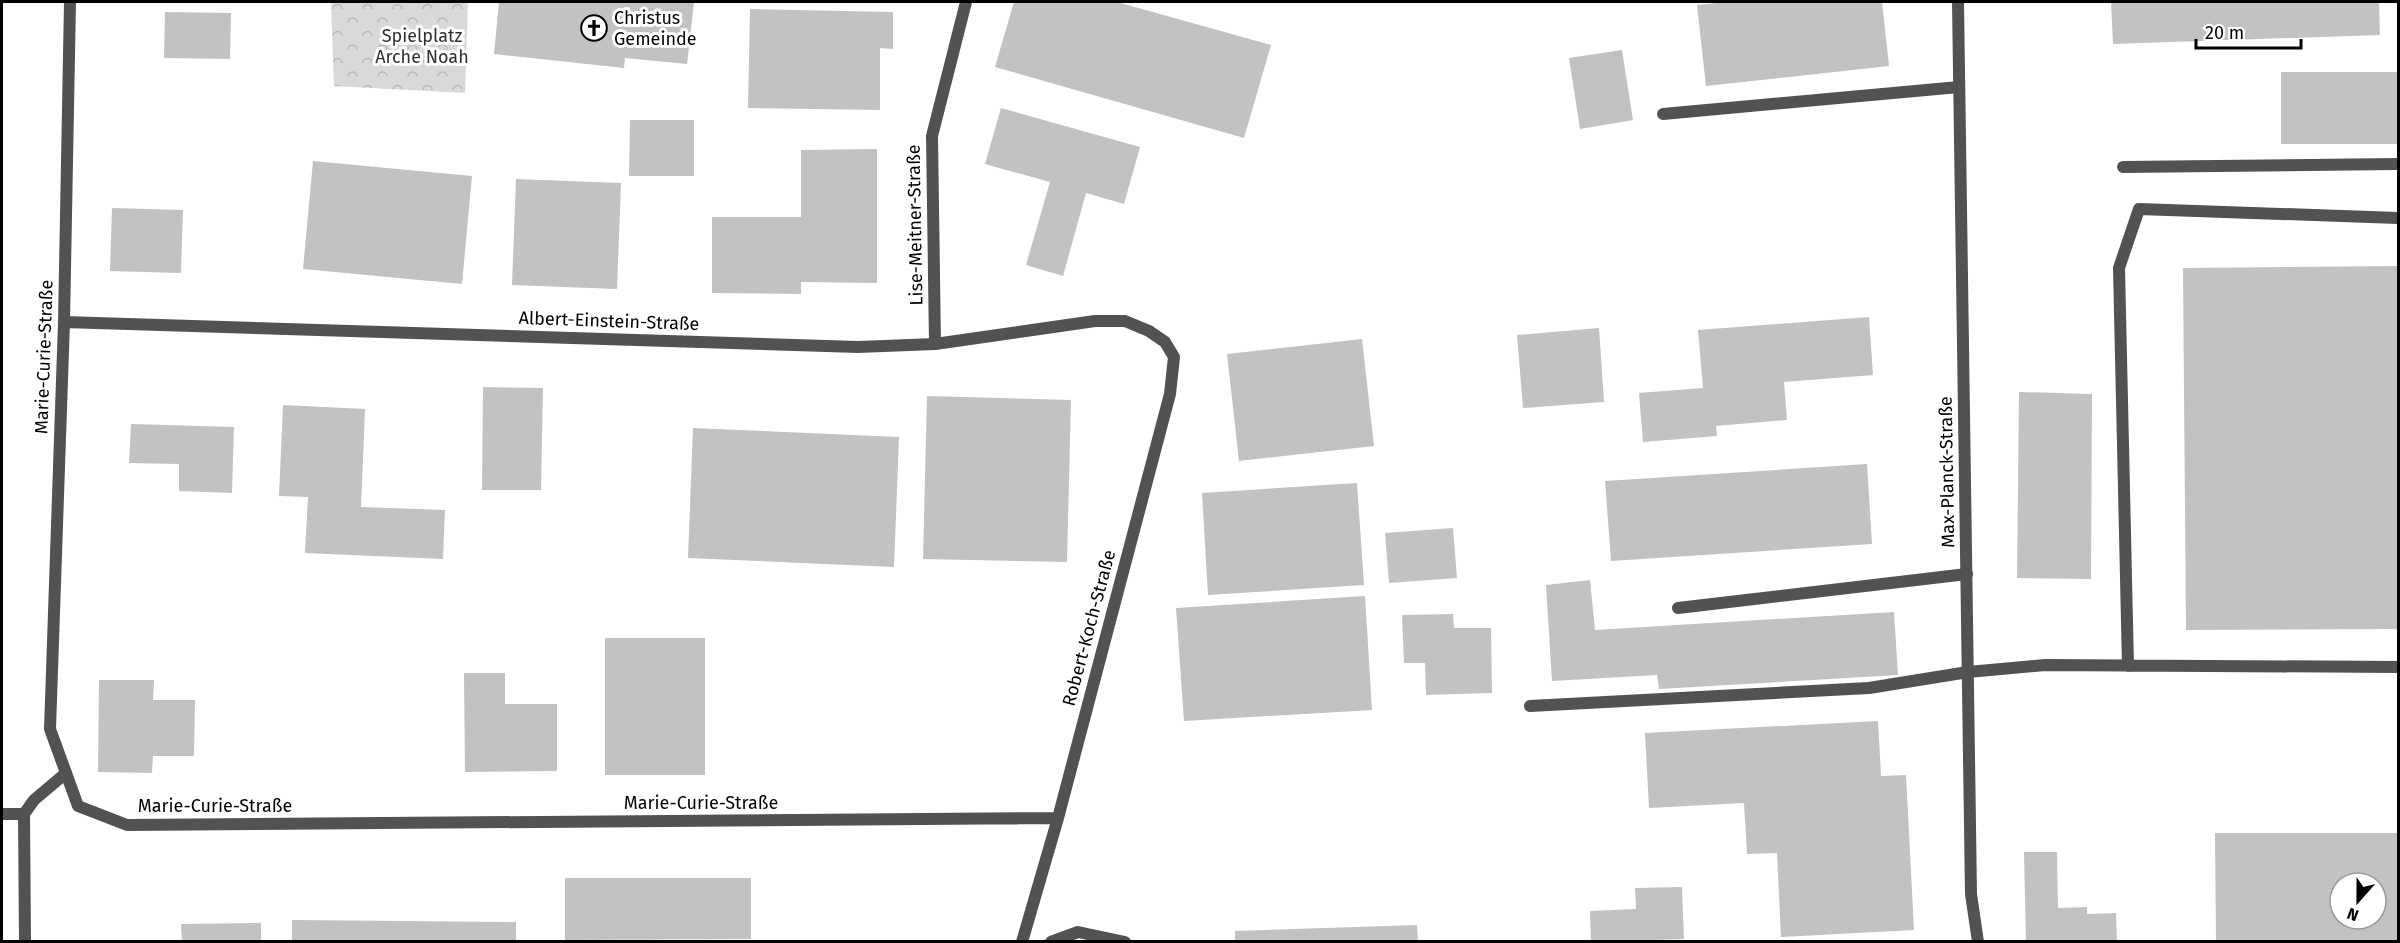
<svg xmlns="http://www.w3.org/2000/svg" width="2400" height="943" font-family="'Fira Sans',sans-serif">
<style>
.park{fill:url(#park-crowns)}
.building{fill:#c2c2c2;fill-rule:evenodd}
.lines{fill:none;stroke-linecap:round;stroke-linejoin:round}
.service{stroke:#525252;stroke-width:12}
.minor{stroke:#525252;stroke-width:12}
.labels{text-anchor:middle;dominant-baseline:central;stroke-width:6;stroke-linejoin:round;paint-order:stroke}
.poi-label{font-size:18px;fill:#000;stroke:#fff;text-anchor:start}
.park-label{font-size:18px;fill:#303030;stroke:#fff}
.street-label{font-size:18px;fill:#000;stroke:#fff}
</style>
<defs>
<pattern id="park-crowns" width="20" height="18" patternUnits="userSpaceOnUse" patternTransform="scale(1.5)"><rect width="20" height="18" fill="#d9d9d9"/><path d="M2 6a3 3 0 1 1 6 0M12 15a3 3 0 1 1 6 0" fill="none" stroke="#b8b8b8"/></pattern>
</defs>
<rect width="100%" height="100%" fill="#fff"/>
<path class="park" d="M331 2H468L465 93 334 86Z"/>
<path class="building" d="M499 2H694L687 64 625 58 624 68 494 54Z
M1014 2H1117L1271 45 1244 138 995 67Z
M1725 2H1882L1889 66 1706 86 1697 5Z
M2111 2H2379L2380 35 2113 44Z
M750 9 893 12V49L880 48V110L748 108Z
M165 12 231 13 230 59 164 58Z
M1622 50 1633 120 1580 129 1569 58Z
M2281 72H2398V144H2281Z
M1001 108 1140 147 1124 204 1086 193 1063 276 1026 265 1050 182 985 164Z
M630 120H694V176H629Z
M877 149V283L801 282V294L712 293V217H801V150Z
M313 161 472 176 462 284 303 269Z
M516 179 621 183 617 289 512 285Z
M112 208 183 210 181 273 110 271Z
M2398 266V629L2186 630 2183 268Z
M1869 317 1873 375 1784 382 1787 420 1716 426 1717 436 1643 442 1639 393 1703 388 1698 330Z
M1599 328 1604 402 1523 408 1517 335Z
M1362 339 1374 446 1239 461 1227 354Z
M483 387 543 388 541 490H482Z
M2019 392 2092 394 2091 579 2017 578Z
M927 396 1071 400 1067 562 923 559Z
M283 405 365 409 361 507 445 510 443 559 305 553 308 497 279 496Z
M131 424 234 427 232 493 179 491V464L129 463Z
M693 428 899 437 894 567 688 558Z
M1867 464 1872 544 1611 561 1605 481Z
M1357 483 1364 585 1208 595 1202 493Z
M1453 528 1457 578 1389 583 1385 533Z
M1590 580 1595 630 1894 612 1898 675 1659 689 1657 675 1552 681 1546 585Z
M1365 596 1372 710 1184 721 1176 608Z
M1453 614 1454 628H1491L1492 693 1426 695 1425 663H1404L1402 615Z
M605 638H705V775H605Z
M464 673H505V704H557V771L465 772Z
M99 680H154L153 700H195L194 756H153L152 773 98 772Z
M1878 721 1881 776 1906 775 1914 930 1781 937 1777 853 1747 854 1744 803 1649 808 1645 733Z
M2215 833H2398V942H2216ZM2340 883H2376V919H2340Z
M2024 852H2057L2058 908 2087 907V914L2116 913 2117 942H2026Z
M565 878H751V939L565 940Z
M1682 887 1684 939 1591 942 1590 911 1636 909 1635 888Z
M292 920 516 922V942H292Z
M261 923V942H182L181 924Z
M1417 925 1418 942H1235V931Z"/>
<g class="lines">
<path class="service" d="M1663 114 1959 87
M2123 167 2398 164
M1678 608 1967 574
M2128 666 2119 268 2139 209 2398 218
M1530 706 1869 688 1968 672 2045 665 2398 667
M2 814H24
M25 942 24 814 34 800 66 773
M1051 942 1078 932 1125 942"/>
<path class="minor" d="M70 2 64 322 50 729 78 806 127 825 1058 818
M1958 2 1971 894 1978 942
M64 322 858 347 935 344 1095 321H1125L1149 331 1165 342 1174 357 1170 394 1058 818 1022 942
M935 344 932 136 966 2"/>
</g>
<defs>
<g id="church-ring" transform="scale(1.35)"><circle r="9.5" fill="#fff" stroke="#000" stroke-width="1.5"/><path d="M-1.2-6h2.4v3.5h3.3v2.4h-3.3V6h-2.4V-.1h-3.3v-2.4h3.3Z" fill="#000"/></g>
</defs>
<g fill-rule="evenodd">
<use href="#church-ring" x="594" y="28"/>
</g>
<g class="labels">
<g class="poi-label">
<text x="614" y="18">Christus<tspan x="614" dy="21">Gemeinde</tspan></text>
</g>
<g class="park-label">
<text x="422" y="36">Spielplatz<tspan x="422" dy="21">Arche Noah</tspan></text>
</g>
<g class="street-label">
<text transform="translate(915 225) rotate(-91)">Lise-Meitner-Straße</text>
<text transform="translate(609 321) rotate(2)">Albert-Einstein-Straße</text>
<text transform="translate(44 357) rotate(-88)">Marie-Curie-Straße</text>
<text transform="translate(1947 472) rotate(-91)">Max-Planck-Straße</text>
<text transform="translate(1089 628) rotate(-75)">Robert-Koch-Straße</text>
<text x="701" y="803">Marie-Curie-Straße</text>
<text x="215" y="806">Marie-Curie-Straße</text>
</g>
</g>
<rect width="2400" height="943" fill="none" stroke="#000000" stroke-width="6"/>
<g transform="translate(2358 901) rotate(201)"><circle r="28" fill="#ffffff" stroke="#999999" stroke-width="1.5"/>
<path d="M0-4.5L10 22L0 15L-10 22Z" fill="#000000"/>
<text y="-9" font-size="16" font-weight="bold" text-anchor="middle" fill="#000000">N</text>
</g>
<path d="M2196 39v9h105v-9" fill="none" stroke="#000000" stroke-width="3"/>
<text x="2205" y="39" font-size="18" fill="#000000" stroke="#ffffff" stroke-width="4.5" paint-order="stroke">20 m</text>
</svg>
